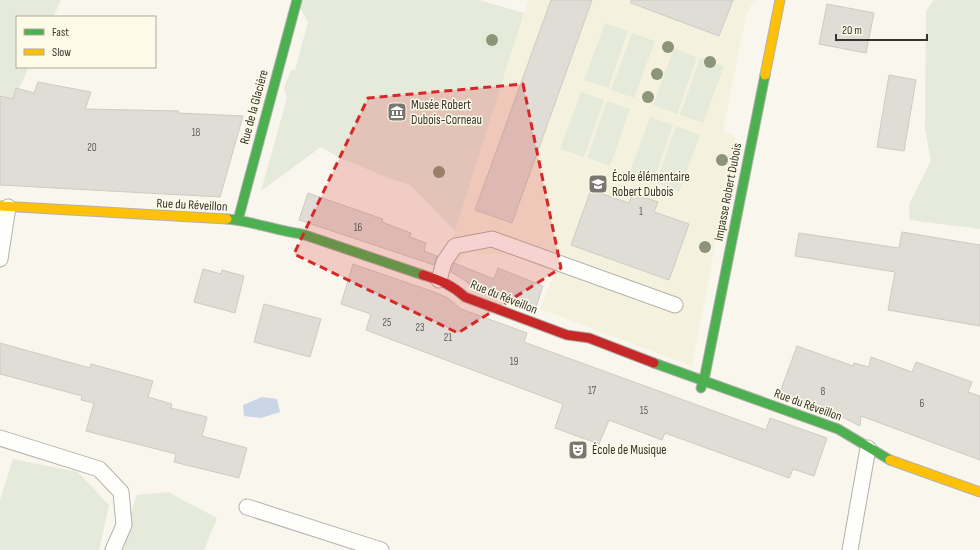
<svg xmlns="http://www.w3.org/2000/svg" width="980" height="550" font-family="'Sofia Sans Condensed',sans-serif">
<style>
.built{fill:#f5f1df}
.green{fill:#e6eadb}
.water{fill:#cad5e5}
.building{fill:#e0ddd6;stroke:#cecbc4}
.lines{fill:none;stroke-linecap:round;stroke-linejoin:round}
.lane-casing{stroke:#b3b2aa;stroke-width:17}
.fast-casing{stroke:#b3b2aa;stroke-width:11}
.slow-casing{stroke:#b3b2aa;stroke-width:11}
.jam-casing{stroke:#b3b2aa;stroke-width:11}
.lane{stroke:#fefefc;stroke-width:15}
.fast{stroke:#4caf50;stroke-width:9}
.slow{stroke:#ffc107;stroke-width:9}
.jam{stroke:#c62828;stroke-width:9}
.tree{fill:#8d9578}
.marked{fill:#d62828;fill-opacity:0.2;stroke:#d62828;stroke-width:3;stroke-dasharray:8 5;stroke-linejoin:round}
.labels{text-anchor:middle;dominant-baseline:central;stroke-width:3;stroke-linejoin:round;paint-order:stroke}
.number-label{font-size:11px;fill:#615f58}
.poi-label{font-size:13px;fill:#35342d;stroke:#fdfae8;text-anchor:start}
.street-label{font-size:13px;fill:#35342d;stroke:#fdfae8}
</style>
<rect width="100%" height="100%" fill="#f8f6ed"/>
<path class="built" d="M529 0H756L752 4 746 16 723 131 736 137 692 366 540 309 555 273 512 255 467 253 454 266 441 274 524 13Z"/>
<path class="green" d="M0 0H61L53 17H17V67H29L13 101 0 95Z
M302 0H479L524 13 455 231 410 185 391 179 338 157 321 147 261 191 287 98 284 88 291 70H295L308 22 300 8Z
M934 0H980V229L910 220 909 205 931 161 925 129 926 11Z
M605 23 628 31 608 88 584 80Z
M632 33 655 41 634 98 611 90Z
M674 48 697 57 677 114 653 105Z
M700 58 724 66 703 123 680 115Z
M581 92 604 100 584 157 560 149Z
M607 101 630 109 610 166 587 158Z
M650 117 673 125 653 182 629 174Z
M676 126 700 135 679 192 656 183Z
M13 459 78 472 109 505 99 550H0V500Z
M168 492 217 518 204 550H117L137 495Z"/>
<path class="water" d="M262 397 277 399 280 412 261 418 244 416 243 405Z"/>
<path class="building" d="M551 0H592L512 223 475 210Z
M631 0H733L719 36 631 3Z
M827 4 874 13 866 53 819 44Z
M889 75 916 80 904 151 877 147Z
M38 82 91 92 85 109 179 111 178 113 243 116 220 197 0 185V96L13 99 16 88 34 93Z
M591 190 629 203 632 194 658 202 654 212 689 224 669 280 571 245Z
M308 193 383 219 382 222 411 233 410 237 426 243 424 251 437 256 434 265 299 220Z
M902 232 980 245V326L888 310 895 272 795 256 799 233 899 248Z
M454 263 494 279 498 268 543 286 535 310 472 286 463 279 451 272Z
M353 264 434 292 448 298 461 309 527 333 524 342 766 430 770 418 827 438 814 476 793 469 789 478 665 433 662 440 609 420 599 444 555 428 563 404 366 330 371 314 341 304Z
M203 269 221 274 222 270 244 276 235 313 194 302Z
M264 304 321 319 310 357 254 342Z
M0 343 90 368 91 364 153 381 148 397 172 404 171 408 207 417 202 436 247 448 239 478 174 462 176 454 86 431 94 403 81 400 82 396 0 374Z
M797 346 853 366 854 363 869 367 871 357 912 372 916 362 972 382 968 392 980 396V460L861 416 860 426 842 417 779 395Z"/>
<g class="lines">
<g class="lane-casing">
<path id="lane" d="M0 259 8 207
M439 280 444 262 455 246 492 239 675 305
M0 438 99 469 121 492 124 525 113 550
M247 507 381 550
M850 550 868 448"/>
</g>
<g class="fast-casing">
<path id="fast" d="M227 219C253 221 277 231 302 234L423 275
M238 220 297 0
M654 363 838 429 890 460
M701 388 705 375 765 75"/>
</g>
<g class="slow-casing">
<path id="slow" d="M765 75 780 0
M0 206 227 219
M890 460 980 492"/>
</g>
<g class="jam-casing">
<path id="jam" d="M423 275C440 280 452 285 465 297L567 335 589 338 654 363"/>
</g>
<use href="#lane" class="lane"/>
<use href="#fast" class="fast"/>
<use href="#slow" class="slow"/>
<use href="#jam" class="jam"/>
</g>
<g class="tree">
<circle cx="492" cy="40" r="6"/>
<circle cx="668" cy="47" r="6"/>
<circle cx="710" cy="62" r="6"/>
<circle cx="657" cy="74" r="6"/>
<circle cx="648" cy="97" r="6"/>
<circle cx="722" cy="160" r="6"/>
<circle cx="439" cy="172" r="6"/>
<circle cx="705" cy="247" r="6"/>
</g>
<path class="marked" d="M523 84 561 268 458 333 294 254 368 98Z"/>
<defs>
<g id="museum-square" transform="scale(1)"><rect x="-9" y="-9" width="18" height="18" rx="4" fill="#797870" stroke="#fdfae8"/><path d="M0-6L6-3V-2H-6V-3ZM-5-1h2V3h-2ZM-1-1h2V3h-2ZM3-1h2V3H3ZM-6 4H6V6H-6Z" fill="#fff"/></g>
<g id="school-square" transform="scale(1)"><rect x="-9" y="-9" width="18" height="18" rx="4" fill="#797870" stroke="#fdfae8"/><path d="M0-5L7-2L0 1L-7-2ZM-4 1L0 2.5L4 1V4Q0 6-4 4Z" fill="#fff"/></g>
<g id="theatre-square" transform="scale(1)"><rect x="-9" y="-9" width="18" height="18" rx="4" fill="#797870" stroke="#fdfae8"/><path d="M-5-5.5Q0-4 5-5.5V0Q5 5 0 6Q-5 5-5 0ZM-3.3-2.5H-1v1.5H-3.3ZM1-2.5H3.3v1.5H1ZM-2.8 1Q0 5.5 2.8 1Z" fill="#fff"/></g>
</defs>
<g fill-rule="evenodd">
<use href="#museum-square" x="397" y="112"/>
<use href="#school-square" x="598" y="184"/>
<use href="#theatre-square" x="578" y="450"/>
</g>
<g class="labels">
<g class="number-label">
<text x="196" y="132">18</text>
<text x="92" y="147">20</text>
<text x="641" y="211">1</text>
<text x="358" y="227">16</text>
<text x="387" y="322">25</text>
<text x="420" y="327">23</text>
<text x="448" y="337">21</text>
<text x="514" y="361">19</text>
<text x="592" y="390">17</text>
<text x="823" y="391">8</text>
<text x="922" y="403">6</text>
<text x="644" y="410">15</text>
</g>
<g class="poi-label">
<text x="411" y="105">Musée Robert<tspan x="411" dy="15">Dubois-Corneau</tspan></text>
<text x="612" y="177">École élémentaire<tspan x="612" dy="15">Robert Dubois</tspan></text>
<text x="592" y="450">École de Musique</text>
</g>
<g class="street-label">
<text transform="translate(254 107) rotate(-75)">Rue de la Glacière</text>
<text transform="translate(728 192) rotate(-79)">Impasse Robert Dubois</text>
<text transform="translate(192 205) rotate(3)">Rue du Réveillon</text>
<text transform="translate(504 297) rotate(22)">Rue du Réveillon</text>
<text transform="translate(808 405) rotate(20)">Rue du Réveillon</text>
</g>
</g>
<rect x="16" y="16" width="140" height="52" fill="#fdfae8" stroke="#adab9d"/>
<rect x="24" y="29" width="20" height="6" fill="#4caf50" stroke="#adab9d"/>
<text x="52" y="36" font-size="12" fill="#35342d">Fast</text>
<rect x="24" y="49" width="20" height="6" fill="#ffc107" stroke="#adab9d"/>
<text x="52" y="56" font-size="12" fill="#35342d">Slow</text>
<path d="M836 34v6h91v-6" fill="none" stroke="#35342d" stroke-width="2"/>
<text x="842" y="34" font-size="12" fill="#35342d" stroke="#fdfae8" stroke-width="3" paint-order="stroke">20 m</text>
</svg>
